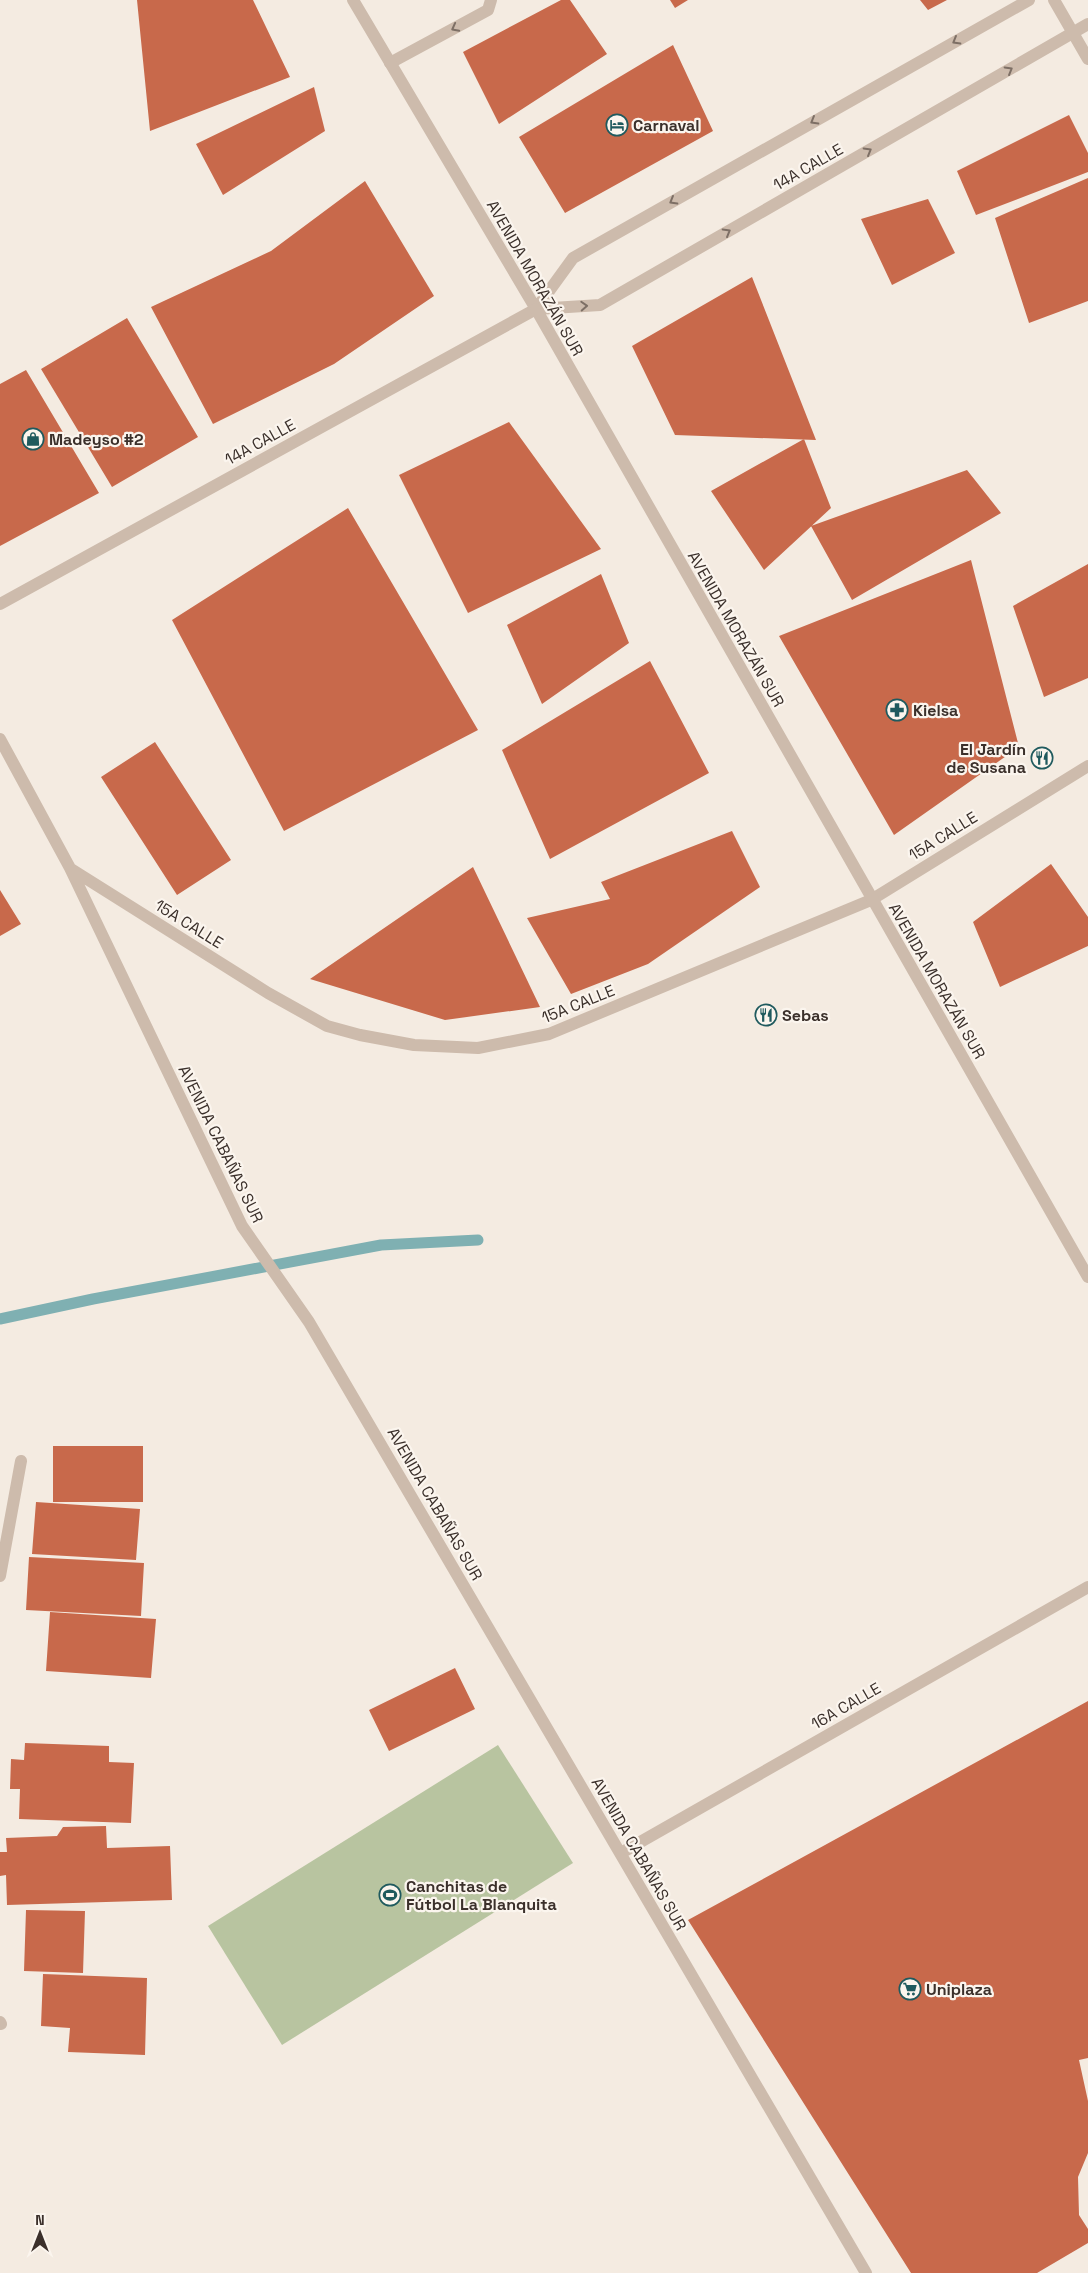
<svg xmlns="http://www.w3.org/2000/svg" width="1088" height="2273" font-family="'Space Grotesk',sans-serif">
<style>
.green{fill:#b8c4a0}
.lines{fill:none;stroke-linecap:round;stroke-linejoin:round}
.stream{stroke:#7fb0b2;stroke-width:11}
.building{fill:#c8694b}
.service{stroke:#cdbbac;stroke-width:12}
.minor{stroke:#cdbbac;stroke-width:12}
.tertiary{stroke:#cdbbac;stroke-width:12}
.oneway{stroke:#7d6f65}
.labels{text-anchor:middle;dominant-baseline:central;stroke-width:4.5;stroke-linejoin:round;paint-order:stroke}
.poi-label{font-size:16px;font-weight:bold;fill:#3b302b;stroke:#fbf5ee;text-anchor:start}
.street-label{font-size:16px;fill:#3b302b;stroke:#fbf5ee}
</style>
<rect width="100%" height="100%" fill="#f4ebe1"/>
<path class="green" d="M498 1745 573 1863 282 2045 208 1926Z"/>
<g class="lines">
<path class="stream" d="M0 1319 93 1299 381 1245 478 1240"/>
</g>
<path class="building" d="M137 0H253L290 77 150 131Z
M561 0H570L607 54 499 124 463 52Z
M670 0H688L675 8Z
M920 0H947L928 10Z
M673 45 713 131 565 213 519 137Z
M314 87 325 131 223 195 196 144Z
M1069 115 1088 153V172L976 215 957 171Z
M1088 178V301L1029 323 995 218Z
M365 181 434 296 334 364 213 424 151 307 271 251Z
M928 199 955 253 892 285 861 219Z
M752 277 816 440 675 435 632 346Z
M127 318 198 437 112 487 41 369Z
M26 370 99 493 0 546V384Z
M509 422 601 549 468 613 399 475Z
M804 439 831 508 764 570 711 491Z
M967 470 1001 513 852 600 811 526Z
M348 508 478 730 284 831 172 620Z
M971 560 1019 747 894 835 779 636Z
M1088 564V678L1044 697 1013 606Z
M601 574 629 643 542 704 507 625Z
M650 661 709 773 550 859 502 750Z
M155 742 231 860 177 895 101 777Z
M732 831 760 887 648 964 571 994 527 918 610 899 601 882Z
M1051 864 1088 917V946L1000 987 973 922Z
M473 867 540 1007 445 1020 310 979Z
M0 890 21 924 0 936Z
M53 1446H143V1502H53Z
M36 1502 140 1509 136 1560 32 1554Z
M29 1557 144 1563 141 1616 26 1610Z
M50 1612 156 1619 151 1678 46 1671Z
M455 1668 475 1709 389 1751 369 1710Z
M1088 1701V2058L1079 2060 1088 2101V2153L1078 2177 1079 2215 1088 2229V2243L1037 2273H911L688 1920Z
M25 1743 109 1746V1762L134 1763 131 1823 19 1819 20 1789H10L11 1759 24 1760Z
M106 1826 107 1848 170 1846 172 1900 7 1905 6 1875 0 1876V1852H7L6 1838 57 1836 63 1827Z
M26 1910 85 1911 83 1973 24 1971Z
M43 1974 147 1978 145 2055 68 2052 70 2028 41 2026Z"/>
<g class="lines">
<path class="service" d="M390 63 488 10 491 0"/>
<path class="minor" d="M353 0 536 309
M1054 0 1088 59
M536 309 600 305 1088 24
M0 604 536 309 573 258 1029 0
M0 739 70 868 242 1226 309 1322 866 2273
M71 869 268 993 327 1026 360 1035 414 1045 478 1048 549 1034 871 900 1088 766
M0 1576 21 1461
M621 1853 1088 1587
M0 2022 1 2024"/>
<path class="tertiary" d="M536 309 1088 1277"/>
</g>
<defs><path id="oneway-chevron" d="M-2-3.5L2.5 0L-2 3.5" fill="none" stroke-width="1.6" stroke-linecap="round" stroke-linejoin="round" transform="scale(1.25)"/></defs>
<g class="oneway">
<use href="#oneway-chevron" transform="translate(455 28) rotate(152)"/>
<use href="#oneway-chevron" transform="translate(956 41) rotate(150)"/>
<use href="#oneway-chevron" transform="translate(1009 70) rotate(-30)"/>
<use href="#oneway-chevron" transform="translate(814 121) rotate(150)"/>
<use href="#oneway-chevron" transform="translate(868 151) rotate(-30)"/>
<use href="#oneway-chevron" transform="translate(673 201) rotate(150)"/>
<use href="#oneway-chevron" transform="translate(727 232) rotate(-30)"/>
<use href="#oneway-chevron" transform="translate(584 306) rotate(-3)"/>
</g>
<defs>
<g id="hotel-ring" transform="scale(1.125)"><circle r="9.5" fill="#fbf5ee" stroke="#1f5a5e" stroke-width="1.5"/><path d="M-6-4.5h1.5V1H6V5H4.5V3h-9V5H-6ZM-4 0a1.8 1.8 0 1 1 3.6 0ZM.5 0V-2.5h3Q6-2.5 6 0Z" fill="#1f5a5e"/></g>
<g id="shop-ring" transform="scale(1.125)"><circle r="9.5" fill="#fbf5ee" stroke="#1f5a5e" stroke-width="1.5"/><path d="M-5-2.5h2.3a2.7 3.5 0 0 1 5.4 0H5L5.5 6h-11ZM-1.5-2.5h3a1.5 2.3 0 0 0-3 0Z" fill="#1f5a5e"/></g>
<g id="pharmacy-ring" transform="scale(1.125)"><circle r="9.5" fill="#fbf5ee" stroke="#1f5a5e" stroke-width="1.5"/><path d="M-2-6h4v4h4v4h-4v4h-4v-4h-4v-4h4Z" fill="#1f5a5e"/></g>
<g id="restaurant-ring" transform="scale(1.125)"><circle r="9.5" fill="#fbf5ee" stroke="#1f5a5e" stroke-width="1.5"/><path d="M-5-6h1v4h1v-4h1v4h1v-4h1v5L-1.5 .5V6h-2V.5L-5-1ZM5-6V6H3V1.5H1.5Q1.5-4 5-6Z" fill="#1f5a5e"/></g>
<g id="stadium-ring" transform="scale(1.125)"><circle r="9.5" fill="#fbf5ee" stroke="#1f5a5e" stroke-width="1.5"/><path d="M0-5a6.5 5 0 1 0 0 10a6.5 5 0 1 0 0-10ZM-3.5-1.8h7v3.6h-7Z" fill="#1f5a5e"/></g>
<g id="supermarket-ring" transform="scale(1.125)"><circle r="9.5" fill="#fbf5ee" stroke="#1f5a5e" stroke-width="1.5"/><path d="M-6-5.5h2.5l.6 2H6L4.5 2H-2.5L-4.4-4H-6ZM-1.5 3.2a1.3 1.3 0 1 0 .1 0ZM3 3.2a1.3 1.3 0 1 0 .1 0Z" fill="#1f5a5e"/></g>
</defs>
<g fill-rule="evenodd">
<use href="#hotel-ring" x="617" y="125"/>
<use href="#shop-ring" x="33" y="439"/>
<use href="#pharmacy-ring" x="897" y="710"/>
<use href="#restaurant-ring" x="1042" y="758"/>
<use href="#restaurant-ring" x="766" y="1015"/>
<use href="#stadium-ring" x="390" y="1895"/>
<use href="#supermarket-ring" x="910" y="1989"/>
</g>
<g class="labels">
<g class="poi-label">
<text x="633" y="125">Carnaval</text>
<text x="49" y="439">Madeyso #2</text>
<text x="913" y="710">Kielsa</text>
<text x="1026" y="749" text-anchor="end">El Jardín<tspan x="1026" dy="18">de Susana</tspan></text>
<text x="782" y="1015">Sebas</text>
<text x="406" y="1886">Canchitas de<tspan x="406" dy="18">Fútbol La Blanquita</tspan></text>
<text x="926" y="1989">Uniplaza</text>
</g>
<g class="street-label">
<text transform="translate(808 167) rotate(-30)">14A CALLE</text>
<text transform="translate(535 278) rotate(60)">AVENIDA MORAZÁN SUR</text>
<text transform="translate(260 442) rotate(-29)">14A CALLE</text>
<text transform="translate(736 629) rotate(60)">AVENIDA MORAZÁN SUR</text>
<text transform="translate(943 836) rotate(-32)">15A CALLE</text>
<text transform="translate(189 924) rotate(32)">15A CALLE</text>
<text transform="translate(937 981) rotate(60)">AVENIDA MORAZÁN SUR</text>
<text transform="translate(578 1004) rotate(-22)">15A CALLE</text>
<text transform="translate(221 1144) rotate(64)">AVENIDA CABAÑAS SUR</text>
<text transform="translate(435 1504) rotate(60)">AVENIDA CABAÑAS SUR</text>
<text transform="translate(846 1706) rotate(-30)">16A CALLE</text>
<text transform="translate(639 1854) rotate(60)">AVENIDA CABAÑAS SUR</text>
</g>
</g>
<g transform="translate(40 2233)" stroke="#fbf5ee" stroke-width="4" paint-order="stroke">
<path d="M0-4L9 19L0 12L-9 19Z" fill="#3b302b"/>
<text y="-8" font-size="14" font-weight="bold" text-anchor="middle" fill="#3b302b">N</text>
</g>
</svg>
